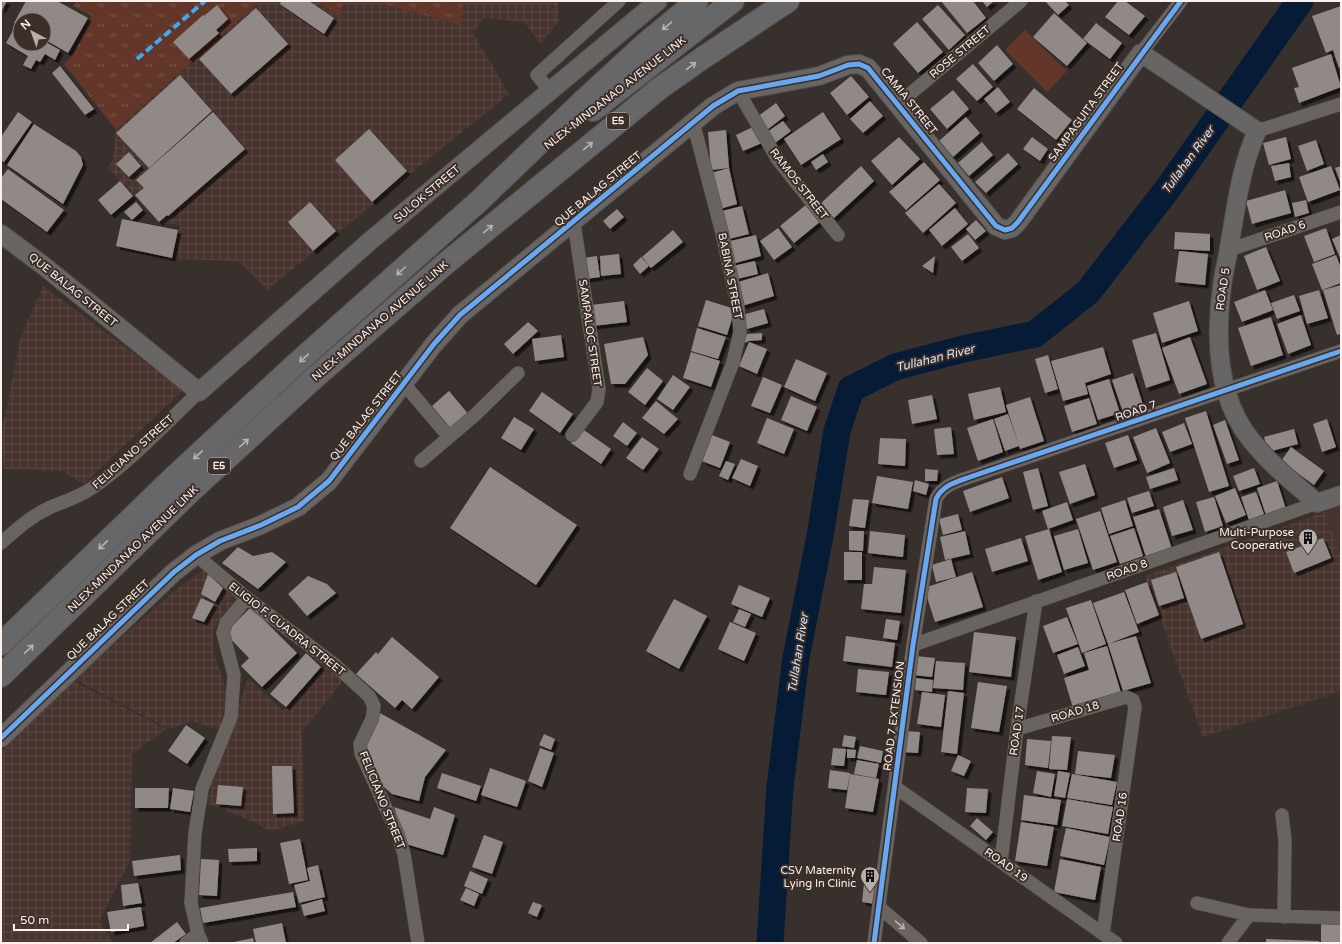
<svg xmlns="http://www.w3.org/2000/svg" width="1342" height="944" font-family="'Varela Round',sans-serif">
<style>
.built{fill:#48342e}
.industrial{fill:url(#industrial-grid)}
.grass{fill:url(#grass-tufts)}
.pitch{fill:#623628}
.lines{fill:none;stroke-linecap:round;stroke-linejoin:round}
.river{stroke:#051b36;stroke-width:27}
.building{fill:#918987;filter:url(#shadow)}
.street-casing{stroke:#534c4a;stroke-width:14}
.secondary-casing{stroke:#534c4a;stroke-width:20}
.highway-casing{stroke:#534c4a;stroke-width:24}
.street{stroke:#6a6461;stroke-width:13}
.secondary{stroke:#686565;stroke-width:18}
.highway{stroke:#676669;stroke-width:22}
.quiet{stroke:#3fa9f5;stroke-width:4;stroke-dasharray:8 4;stroke-linecap:butt}
.cycleway-casing{stroke:#3c2e29;stroke-width:8}
.cycleway{stroke:#66a8f1;stroke-width:5}
.oneway{stroke:#b8b3b2}
.oneway2{stroke:#bab2af}
.labels{text-anchor:middle;dominant-baseline:central;stroke-width:4;stroke-linejoin:round;paint-order:stroke}
.shield{fill:#3c2e29;stroke:#c2b7b3;stroke-width:1}
.shield-label{font-size:10px;font-weight:bold;fill:#fbf2ee}
.street-label{font-size:11px;fill:#fbf2ee;stroke:#3c2e29}
.poi-label{font-size:11px;fill:#fbf2ee;stroke:#3c2e29;text-anchor:end}
.water-label{font-size:12px;font-style:italic;fill:#d6e5f6;stroke:#3c2e29}
</style>
<defs>
<pattern id="industrial-grid" width="8" height="8" patternUnits="userSpaceOnUse"><rect width="8" height="8" fill="#48342e"/><path d="M0 4h8M4 0v8" fill="none" stroke="#5a4842"/></pattern>
<pattern id="grass-tufts" width="24" height="20" patternUnits="userSpaceOnUse"><rect width="24" height="20" fill="#623628"/><path d="M3 7l-1-3M5 7V3M7 7l1-3M15 17l-1-3M17 17v-4M19 17l1-3" fill="none" stroke="#795448"/></pattern>
<filter id="shadow"><feDropShadow dx="3.5" dy="3.5" stdDeviation="0" flood-color="#0009"/></filter>
</defs>
<rect width="100%" height="100%" fill="#38302d"/>
<path class="built" d="M1341 506V556L1325 512Z"/>
<path class="industrial" d="M259 1H317L338 16 345 1H374L459 25 464 1H558L559 20 541 44 524 22 484 18 473 33 509 94 267 290 239 261 175 259 180 225 160 223 108 168 113 159 116 130Z
M43 286 183 390 84 484 62 471 4 469 1 435 20 339Z
M1325 512 1341 556V691L1203 737 1145 576Z
M205 569 238 598 213 630V649L227 694 220 730 192 721 169 729 74 679 175 590Z
M326 667 343 681 302 732 304 821 270 831 250 820 206 803 248 678 283 711Z
M73 681 166 729 132 754 130 861 99 921 114 943H1V752Z"/>
<path class="grass" d="M76 1H259L116 130 64 64 75 51 92 16 73 6Z
M317 1H345L338 16Z
M374 1H464L460 25Z"/>
<path class="pitch" d="M1025 30 1067 71 1047 92 1005 50Z"/>
<g class="lines">
<path class="river" d="M770 943 780 787 796 658 820 536 837 431 851 389 895 367 963 349 1035 334 1088 292 1169 187 1300 1"/>
</g>
<path class="building" d="M1 1H7L1 12Z
M26 1H57L88 18 68 53 44 39V20H20V26L14 23Z
M281 1H309L334 18 324 34 280 4Z
M941 1H973L986 18 967 33Z
M982 1H994L987 7Z
M1045 1H1065L1069 5 1058 15Z
M1118 1H1125L1145 16 1129 35 1105 17Z
M217 5 228 19 216 30 219 33 189 59 173 42 203 15 204 16Z
M938 5 965 35 949 50 922 19Z
M1341 6V67L1339 68 1333 50 1326 53 1312 16Z
M256 8 288 44 231 94 199 59Z
M1054 13 1087 43 1067 66 1033 37Z
M917 22 943 52 918 73 893 44Z
M1096 23 1122 43 1110 59 1083 39Z
M16 25 20 27V44H44V41L60 50 55 60 45 54 40 62 36 60 31 69 23 65 28 56 6 43Z
M997 45 1013 64 994 81 978 63Z
M1331 54 1341 87 1299 103 1294 88 1299 87 1292 68Z
M973 64 993 87 977 101 956 79Z
M60 66 94 109 85 115 52 73Z
M180 75 212 111 149 168 116 133Z
M851 76 869 97 847 115 830 93Z
M998 87 1010 102 996 113 984 99Z
M1034 88 1072 120 1056 140 1017 109Z
M953 90 969 109 947 129 930 109Z
M870 101 883 116 863 133 850 119Z
M776 103 785 116 767 130 757 117Z
M18 112 32 122 4 162 1 160V137Z
M213 112 245 149 168 216 167 215 159 222 135 195 144 188 136 180Z
M823 112 841 139 801 165 784 139Z
M966 117 980 133 953 157 939 141Z
M783 121 791 131 775 143 767 132Z
M34 124 76 151 81 157 83 165 63 204 7 165Z
M755 126 762 143 743 151 736 135Z
M369 129 407 171 372 202 335 160Z
M726 130 729 168 737 204 720 209 711 173 729 168 711 170 708 132Z
M899 137 920 159 892 185 871 161Z
M1032 137 1048 149 1040 161 1023 149Z
M1286 137 1291 159 1269 165 1263 143Z
M1316 140 1324 164 1307 171 1298 146Z
M982 142 993 155 969 176 958 163Z
M129 152 141 166 129 177 116 164Z
M1008 153 1018 164 986 193 975 182Z
M823 154 828 162 816 170 811 162Z
M924 162 940 180 906 210 889 192Z
M1289 163 1291 177 1275 181 1271 166Z
M861 166 874 181 834 218 820 204Z
M1331 166 1340 190 1308 202 1299 177Z
M1341 166V184L1335 168Z
M8 169 64 210 47 232 1 199V178Z
M120 181 133 196 111 215 98 200Z
M939 184 956 203 923 233 905 213Z
M1285 190 1291 213 1252 224 1246 201Z
M1306 200 1309 213 1295 217 1292 203Z
M136 202 143 210 132 220 124 212Z
M310 202 336 231 313 251 288 222Z
M807 204 821 221 794 243 780 226Z
M742 206 749 234 729 239 722 211Z
M955 208 968 224 942 246 929 230Z
M617 209 624 217 610 229 603 221Z
M122 219 178 230 172 258 116 246Z
M976 220 986 231 975 240 966 229Z
M778 228 792 247 774 260 760 241Z
M1326 228 1335 254 1314 262 1304 236Z
M673 230 683 242 651 268 642 257Z
M1175 232 1210 234V251L1174 249Z
M968 234 979 248 962 261 951 247Z
M756 235 761 256 732 264 726 242Z
M1341 235V260L1332 239Z
M1266 247 1280 281 1257 290 1244 256Z
M1179 251 1208 254 1205 285 1175 282Z
M619 254 621 274 601 276 600 256Z
M1336 255 1341 268V283L1322 290 1312 264Z
M597 256 600 277 586 279 583 258Z
M935 256 933 273 922 266Z
M641 257 649 266 640 274 633 265Z
M755 261 758 274 737 279 733 266Z
M768 273 774 296 742 306 735 283Z
M1341 285V334L1337 335 1323 290Z
M1265 290 1273 310 1242 322 1234 302Z
M1319 290 1328 318 1307 324 1299 296Z
M1294 295 1300 311 1277 319 1271 303Z
M706 300 735 309 727 335 698 326Z
M624 301 627 322 593 326 591 305Z
M1189 301 1198 331 1162 343 1153 313Z
M764 309 768 323 747 329 742 315Z
M1301 315 1311 345 1288 354 1277 324Z
M1271 317 1283 355 1251 366 1238 328Z
M528 322 538 331 513 354 504 344Z
M697 328 726 337 718 359 691 351Z
M762 333V340L749 341 742 344 746 334Z
M1156 333 1170 380 1146 388 1132 340Z
M561 335 564 357 535 361 532 339Z
M643 337 648 355 625 384H611L604 344Z
M1190 337 1207 384 1179 394 1162 348Z
M749 342 767 349 757 374 739 366Z
M1103 347 1111 374 1085 383 1088 394 1063 401 1051 361Z
M691 352 720 361 711 387 683 378Z
M1048 355 1058 389 1045 393 1035 359Z
M796 359 827 373 815 401 784 387Z
M647 368 663 381 645 405 628 392Z
M1133 373 1144 408 1124 415 1112 380Z
M673 375 690 387 673 410 657 399Z
M763 377 782 385 770 413 751 406Z
M1109 379 1120 413 1098 420 1087 386Z
M1000 387 1006 412 974 420 968 394Z
M449 391 470 416 453 431 432 406Z
M542 392 573 414 560 433 529 411Z
M932 395 937 419 912 424 908 400Z
M791 396 817 407 807 431 781 420Z
M1030 397 1044 441 1020 449 1006 405Z
M1089 398 1097 424 1072 432 1064 406Z
M656 401 678 419 664 434 642 418Z
M1206 411 1229 486 1209 492 1185 418Z
M1008 414 1019 446 1005 451 994 419Z
M514 417 534 429 521 450 501 438Z
M767 418 794 429 784 454 757 443Z
M993 419 1003 452 978 461 967 428Z
M1327 419 1336 447 1322 452 1313 424Z
M1225 420 1239 460 1227 464 1213 425Z
M623 422 637 433 627 446 613 436Z
M1184 423 1192 444 1170 452 1162 432Z
M951 427 954 454 937 455 934 429Z
M581 428 611 449 601 464 571 443Z
M1156 428 1170 463 1147 473 1133 437Z
M1294 429 1298 444 1268 452 1264 437Z
M712 435 730 442 720 468 702 461Z
M1128 435 1137 460 1114 468 1105 443Z
M642 437 659 449 643 470 626 458Z
M880 438 906 439 905 466 878 464Z
M1291 447 1324 471 1314 485 1281 461Z
M741 459 758 466 750 486 732 478Z
M726 461 735 464 728 480 719 476Z
M1085 464 1095 495 1070 504 1059 472Z
M490 467 577 525 536 585 450 528Z
M1038 468 1048 506 1033 510 1023 472Z
M1174 468 1178 480 1150 489 1146 477Z
M1254 468 1260 484 1239 491 1233 476Z
M925 469 938 470 937 481H925Z
M877 476 913 482 908 509 872 503Z
M1002 477 1009 498 970 512 963 491Z
M915 480 929 484 926 495 913 491Z
M1277 481 1286 509 1266 515 1257 488Z
M1235 488 1246 515 1226 523 1215 496Z
M1149 491 1154 506 1132 513 1127 498Z
M1256 492 1264 514 1249 520 1241 497Z
M1214 497 1223 526 1205 532 1196 502Z
M853 499 869 500 865 528 849 526Z
M1125 500 1133 526 1109 534 1101 508Z
M1183 500 1193 530 1172 536 1163 507Z
M1067 502 1073 520 1048 529 1042 511Z
M1159 509 1172 549 1146 557 1133 517Z
M1100 511 1117 562 1093 570 1076 519Z
M958 514 962 530 943 535 939 519Z
M1134 528 1143 556 1120 564 1110 536Z
M1049 529 1062 572 1038 580 1025 536Z
M1078 529 1088 563 1064 570 1054 536Z
M849 531H864L863 551 849 550Z
M870 531 905 535 903 557 868 553Z
M965 531 970 554 945 560 940 537Z
M1021 538 1028 561 992 572 985 549Z
M1323 538 1331 558 1294 573 1286 552Z
M238 547 253 556 272 552 286 562 258 589 222 563Z
M844 552H862V580H844Z
M1219 552 1243 624 1201 639 1176 567Z
M951 559 956 577 936 582 932 565Z
M874 567 906 570 901 613 861 609 864 584H872Z
M972 572 983 607 935 622 924 588Z
M1176 572 1184 598 1159 606 1151 580Z
M208 574 223 588 215 602 201 594Z
M308 576 327 584 336 593 307 616 288 594Z
M1147 582 1159 615 1137 624 1125 590Z
M739 585 770 598 762 617 731 604Z
M1124 592 1139 632 1108 644 1093 603Z
M201 598 214 604 204 622 192 618Z
M674 599 707 616 679 669 646 651Z
M1091 600 1106 644 1082 653 1066 608Z
M251 607 297 653 262 687 241 666 249 658 225 633Z
M739 609 751 614 745 627 733 622Z
M1067 617 1078 644 1053 653 1043 626Z
M886 619 900 621 897 640 883 638Z
M730 622 756 633 744 661 718 649Z
M974 632 1016 637 1011 677 969 672Z
M846 636 895 643 892 667 843 661Z
M1136 636 1151 683 1123 691 1108 644Z
M392 637 439 677 412 709 402 700 395 708 356 674 376 652 378 654Z
M1107 646 1121 693 1073 708 1064 678 1089 670 1084 653Z
M1078 647 1085 666 1064 674 1057 655Z
M306 653 321 667 286 707 270 694Z
M915 656 935 658 932 677 913 675Z
M936 661 965 663 963 690 933 688Z
M858 669 889 672 886 695 856 692Z
M916 678 933 680 932 692 915 690Z
M978 682 1007 686 999 732 971 728Z
M948 691 964 693 957 754 941 752Z
M922 692 945 695 941 727 917 724Z
M380 713 446 750 425 777 419 801 392 794 382 785 362 742Z
M186 725 205 738 187 764 168 751Z
M905 731 920 732 918 753 903 752Z
M544 734 555 739 551 750 539 745Z
M844 735 856 737 854 748 842 746Z
M1052 736 1071 737 1067 770 1049 769Z
M1027 739 1051 741 1048 768 1025 765Z
M860 746 883 751 881 763 857 758Z
M540 748 554 753 542 787 528 781Z
M833 748 846 749 844 766 831 765Z
M847 749 856 750 855 758H847Z
M1078 751 1115 755 1111 778 1075 774Z
M958 755 971 761 964 776 951 771Z
M857 760 879 764 876 778 854 774Z
M272 766H292L294 813 273 814Z
M490 768 526 781 517 807 481 795Z
M830 770 850 773 847 790 828 788Z
M1037 771 1055 774 1051 797 1033 793Z
M1058 771 1070 773 1065 798 1054 796Z
M442 773 481 786 476 801 437 788Z
M850 774 879 779 873 812 845 808Z
M1072 774 1117 782 1112 805 1067 798Z
M218 785 243 787 241 806 216 804Z
M135 788H169L168 808H135Z
M173 788 194 791 190 812 170 809Z
M967 788 988 789 986 813 965 812Z
M1024 795 1061 800 1057 825 1021 820Z
M1067 799 1113 807 1108 834 1062 826Z
M394 807 430 819 434 807 455 815 443 855 406 844Z
M977 818 993 832 986 840 970 826Z
M1021 822 1054 827 1047 866 1015 861Z
M1066 828 1110 837 1104 865 1060 856Z
M484 835 503 842 492 874 472 867Z
M300 839 308 880 289 884 280 843Z
M257 848V861L229 862 228 849Z
M180 855 181 870 134 876 132 861Z
M201 859 219 860 217 896 199 895Z
M1060 859 1101 867 1095 900 1054 892Z
M318 865 325 897 299 903 294 885 310 881 307 868Z
M470 871 488 879 482 894 464 886Z
M138 883 142 903 123 906 121 885Z
M864 883 877 884 875 904 862 902Z
M466 888 479 894 474 906 460 900Z
M293 892 296 907 203 923 200 908Z
M322 899 325 911 304 916 301 905Z
M533 902 542 905 537 917 528 913Z
M141 907 144 926 111 932 107 912Z
M177 922 186 934 173 943H150Z
M282 923 286 943H256L253 929Z
M1341 923V943H1321V924Z
M253 938 254 943H234V942Z
M1266 939 1319 941V943H1266Z"/>
<g class="lines">
<g class="street-casing">
<path id="street" d="M1141 53 1181 1
M550 91 537 75 619 1
M738 91 778 160 838 235
M898 104 1021 1
M1257 131 1341 104
M1229 250 1341 212
M404 384 449 437
M572 435 597 402 599 389 574 223
M421 461 475 415 518 373
M690 474 733 362 740 332 738 308 722 233 693 122
M1 543C17 529 31 516 51 507 65 501 79 497 92 488 129 463 166 423 199 392
M196 555 247 598 335 665 369 696 374 706 372 719 360 744 361 753 398 835 404 854 418 943
M913 645 1317 503
M1017 729 1126 697 1133 700 1135 707 1103 934
M895 787 1116 943
M1282 815 1285 840 1284 917
M1001 862 1017 729 1036 601
M1197 903 1249 915 1341 918
M879 907 921 943
M186 943 198 934
M202 943 198 934 191 903 195 833 202 789 231 717 234 675 223 633 226 623 247 598
M874 943 913 645 936 499C943 485 956 482 970 477L1341 351
M1228 943 1249 915"/>
</g>
<g class="secondary-casing">
<path id="secondary" d="M1 234 44 266 199 392 370 241 658 1
M1 738 174 572 196 555 220 541 261 525 298 507 329 481 434 344 460 315 713 106 738 91 819 76 848 65 859 64 868 68 996 226 1005 230 1012 228 1018 222 1141 53 1257 131C1240 169 1236 208 1229 248 1227 261 1223 274 1222 287 1215 339 1217 398 1251 440 1270 464 1294 483 1317 503L1341 495"/>
</g>
<g class="highway-casing">
<path id="highway" d="M593 110 733 1
M1 644 175 476 297 363 479 201 583 101 646 43 697 1
M1 676 189 493 312 380 445 264 660 88 704 57 788 1"/>
</g>
<use href="#street" class="street"/>
<use href="#secondary" class="secondary"/>
<use href="#highway" class="highway"/>
<path class="quiet" d="M137 59 205 1"/>
<g class="cycleway-casing">
<path id="cycleway" d="M1 738 174 572 196 555 220 541 261 525 298 507 329 481 434 344 460 315 713 106 738 91 819 76 848 65 859 64 868 68 996 226 1005 230 1012 228 1018 222 1181 1
M874 943 913 645 936 499C943 485 956 482 970 477L1341 351"/>
</g>
<use href="#cycleway" class="cycleway"/>
</g>
<defs><path id="oneway-shaft" d="M-6 0H5M1.5-3L5.5 0L1.5 3" fill="none" stroke-width="1.6" stroke-linecap="round" stroke-linejoin="round"/></defs>
<g class="oneway">
<use href="#oneway-shaft" transform="translate(667 26) rotate(140)"/>
<use href="#oneway-shaft" transform="translate(691 66) rotate(-36)"/>
<use href="#oneway-shaft" transform="translate(588 146) rotate(-39)"/>
<use href="#oneway-shaft" transform="translate(488 229) rotate(-39)"/>
<use href="#oneway-shaft" transform="translate(401 271) rotate(138)"/>
<use href="#oneway-shaft" transform="translate(304 358) rotate(139)"/>
<use href="#oneway-shaft" transform="translate(244 443) rotate(-42)"/>
<use href="#oneway-shaft" transform="translate(198 455) rotate(137)"/>
<use href="#oneway-shaft" transform="translate(103 545) rotate(136)"/>
<use href="#oneway-shaft" transform="translate(29 649) rotate(-44)"/>
</g>
<use class="oneway2" href="#oneway-shaft" transform="translate(900 925) rotate(41)"/>
<defs>
<g id="building-pin" transform="scale(1)"><path d="M0 17L-7.5 6A9.5 9.5 0 1 1 7.5 6Z" fill="#b7aeaa" stroke="#3c2e29"/><path d="M-4-6H4V6H1V3H-1V6H-4ZM-2.5-4.3h1.7v1.8h-1.7ZM.8-4.3h1.7v1.8H.8ZM-2.5-1h1.7V.8h-1.7ZM.8-1h1.7V.8H.8Z" fill="#111"/></g>
</defs>
<g fill-rule="evenodd">
<use href="#building-pin" x="1308" y="538"/>
<use href="#building-pin" x="870" y="876"/>
</g>
<g class="labels">
<g class="shield">
<rect x="607" y="113" width="22" height="16" rx="3"/>
<rect x="208" y="458" width="22" height="16" rx="3"/>
</g>
<g class="shield-label">
<text x="618" y="121">E5</text>
<text x="219" y="466">E5</text>
</g>
<g class="street-label">
<text transform="translate(960 52) rotate(-40)">ROSE STREET</text>
<text transform="translate(615 93) rotate(-38)">NLEX-MINDANAO AVENUE LINK</text>
<text transform="translate(909 101) rotate(51)">CAMIA STREET</text>
<text transform="translate(1086 112) rotate(-54)">SAMPAGUITA STREET</text>
<text transform="translate(799 184) rotate(52)">RAMOS STREET</text>
<text transform="translate(598 189) rotate(-40)">QUE BALAG STREET</text>
<text transform="translate(427 194) rotate(-40)">SULOK STREET</text>
<text transform="translate(1285 231) rotate(-19)">ROAD 6</text>
<text transform="translate(730 276) rotate(79)">BABINA STREET</text>
<text transform="translate(1223 289) rotate(-82)">ROAD 5</text>
<text transform="translate(73 290) rotate(39)">QUE BALAG STREET</text>
<text transform="translate(380 321) rotate(-41)">NLEX-MINDANAO AVENUE LINK</text>
<text transform="translate(590 333) rotate(82)">SAMPALOC STREET</text>
<text transform="translate(1136 411) rotate(-19)">ROAD 7</text>
<text transform="translate(366 416) rotate(-52)">QUE BALAG STREET</text>
<text transform="translate(133 452) rotate(-42)">FELICIANO STREET</text>
<text transform="translate(133 549) rotate(-44)">NLEX-MINDANAO AVENUE LINK</text>
<text transform="translate(1127 570) rotate(-19)">ROAD 8</text>
<text transform="translate(108 620) rotate(-44)">QUE BALAG STREET</text>
<text transform="translate(287 629) rotate(38)">ELIGIO F. CUADRA STREET</text>
<text transform="translate(1075 712) rotate(-17)">ROAD 18</text>
<text transform="translate(894 716) rotate(-83)">ROAD 7 EXTENSION</text>
<text transform="translate(1017 731) rotate(-82)">ROAD 17</text>
<text transform="translate(382 800) rotate(68)">FELICIANO STREET</text>
<text transform="translate(1120 817) rotate(-82)">ROAD 16</text>
<text transform="translate(1006 865) rotate(35)">ROAD 19</text>
</g>
<g class="poi-label">
<text x="1294" y="532">Multi-Purpose<tspan x="1294" dy="13">Cooperative</tspan></text>
<text x="856" y="870">CSV Maternity<tspan x="856" dy="13">Lying In Clinic</tspan></text>
</g>
<g class="water-label">
<text transform="translate(1188 160) rotate(-54)">Tullahan River</text>
<text transform="translate(935 358) rotate(-14)">Tullahan River</text>
<text transform="translate(798 653) rotate(-81)">Tullahan River</text>
</g>
</g>
<rect width="1342" height="944" fill="none" stroke="#fbf2ee" stroke-width="4"/>
<g transform="translate(32 32) rotate(319)"><circle r="19" fill="#3c2e29" stroke="#887c78"/>
<path d="M0-3L7 15L0 10L-7 15Z" fill="#b7aeaa"/>
<text y="-6" font-size="11" font-weight="bold" text-anchor="middle" fill="#fbf2ee">N</text>
</g>
<path d="M14 924v6h114v-6" fill="none" stroke="#fbf2ee" stroke-width="2"/>
<text x="20" y="924" font-size="12" fill="#fbf2ee" stroke="#3c2e29" stroke-width="3" paint-order="stroke">50 m</text>
</svg>
